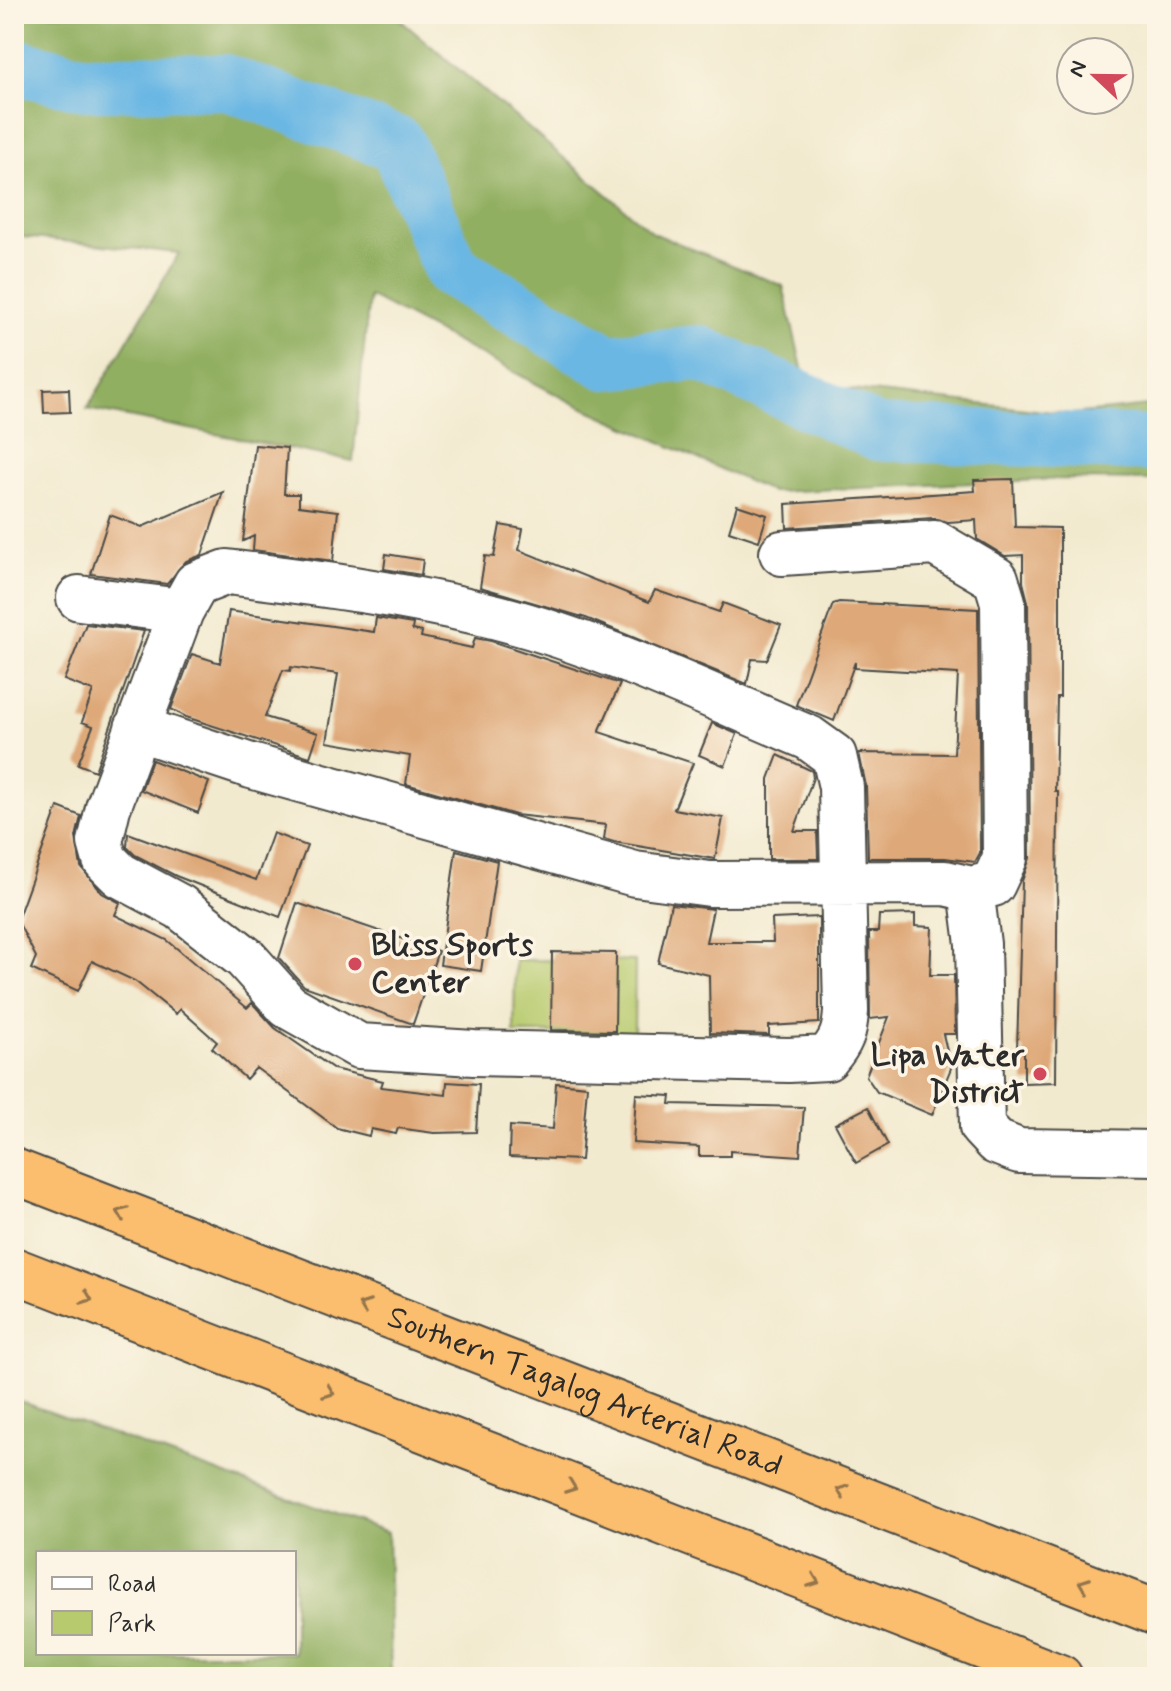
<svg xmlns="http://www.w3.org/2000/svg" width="1171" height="1691" font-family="Mynerve,sans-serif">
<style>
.green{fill:#b7cb6e;stroke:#717b4c;stroke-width:2}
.forest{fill:#91af61;stroke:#5e6d46;stroke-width:2;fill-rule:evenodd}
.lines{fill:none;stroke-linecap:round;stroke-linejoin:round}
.river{stroke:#6bb7e4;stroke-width:56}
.building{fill:#dea878}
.minor-casing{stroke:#494844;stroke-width:48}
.highway-casing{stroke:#494844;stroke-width:48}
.minor{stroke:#fff;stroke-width:44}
.highway{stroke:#fbbd6e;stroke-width:44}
.oneway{stroke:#93744c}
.poi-dot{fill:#d1495b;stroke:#fcf5e5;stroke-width:3}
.labels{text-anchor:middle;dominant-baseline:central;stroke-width:7;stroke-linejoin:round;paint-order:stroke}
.poi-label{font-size:32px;font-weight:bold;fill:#2b2b2b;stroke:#fcf5e5;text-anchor:start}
.street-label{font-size:32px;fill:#2b2b2b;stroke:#fcf5e5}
</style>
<rect width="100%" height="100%" fill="#fcf5e5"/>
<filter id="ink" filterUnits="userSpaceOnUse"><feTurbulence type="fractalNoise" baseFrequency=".0125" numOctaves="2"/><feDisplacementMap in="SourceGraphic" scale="16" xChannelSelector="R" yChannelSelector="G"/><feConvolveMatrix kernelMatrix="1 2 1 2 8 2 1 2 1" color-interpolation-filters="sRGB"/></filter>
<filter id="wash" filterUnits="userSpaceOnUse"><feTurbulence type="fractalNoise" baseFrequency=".006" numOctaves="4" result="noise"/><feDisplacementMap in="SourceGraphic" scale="32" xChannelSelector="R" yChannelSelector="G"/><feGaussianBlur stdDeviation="1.8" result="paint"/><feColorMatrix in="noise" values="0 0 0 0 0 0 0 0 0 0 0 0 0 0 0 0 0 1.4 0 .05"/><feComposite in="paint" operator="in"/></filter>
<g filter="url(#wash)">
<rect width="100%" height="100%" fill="#f2eacf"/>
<path class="green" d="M515 960 635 961 634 1033H514Z"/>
<path class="forest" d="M14 14H393L653 233 783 286 806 385 1072 414 1157 405V480L1064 479 772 492 571 402 369 296 353 461 87 409 179 253 14 236Z
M14 1399 388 1533 391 1677H14ZM38 1553H294V1653H38Z"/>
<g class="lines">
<path class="river" d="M14 66 85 83 225 82 397 144 451 269 607 362 699 353 878 433 1157 444"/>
</g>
<g id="blocks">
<path class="building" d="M69 389 70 412 44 413 43 390Z
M255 445 287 448 284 494H299V506L338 511 333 561 253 550 254 536 243 541Z
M1013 479 1015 527 1060 528V697H1057L1055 791H1058L1056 1082 1024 1083V1049H1017L1022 881 1030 858 1028 602 1023 582V555L1005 556 977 539 976 520 948 522 933 518 787 528 786 504 975 491 974 480Z
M223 492 202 555 186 561 167 584 91 574 110 515 142 527Z
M737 505 767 515 759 541 729 531Z
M500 525 523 529 519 550 649 602 655 590 719 612 723 603 781 625 767 660 752 659 747 684 586 618 480 587 485 556 494 557Z
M386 554 423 560 421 575 384 569Z
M839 602 978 609 980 853 975 862 945 858H868L866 786 859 753 954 754 958 674 855 668V662L834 721 796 705 833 604Z
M229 611 374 632 376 618 413 624 412 630 422 632 421 637 472 648 475 638 491 641 620 684 599 732 693 763 674 809 723 818 715 859 614 842 604 839 606 825 516 815 406 784 410 756 327 742 338 674 291 667 290 671 283 670 265 717 318 733 310 757 186 717 171 709 192 654 220 663Z
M86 624 144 631 95 771 78 764 93 726 82 722 93 691 64 680Z
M712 723 737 734 725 766 699 755Z
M778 755 812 771 813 778 794 831H817L818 859H769V779Z
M152 760 209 782 198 813 141 790Z
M58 807 81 816 76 837 81 867 102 893 120 903 115 915 167 940 247 1008 252 1003 275 1028 334 1069 383 1081 381 1087 446 1095 447 1082 479 1084 476 1132 434 1133 398 1128 396 1134 371 1129 369 1136 337 1128 256 1068 246 1079 212 1048 217 1042 180 1009 176 1014 135 981 92 961 78 991 31 969 36 957 17 920Z
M128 833 256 880 273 833 307 846 280 917 176 876 135 855 127 847Z
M456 850 497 861 481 971 440 965Z
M297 903 438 951 413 1024 304 986 279 958Z
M671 904 713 909 706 942H773L772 919 819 917V1023L769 1026V1035L710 1033 709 975 658 963Z
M915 914V926L932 927 930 975H954L955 1034H943L951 1068 932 1115 877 1092 866 1076 889 1017 870 1019 869 932H878L879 915Z
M552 952 616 953 615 1031 551 1030Z
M556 1083 587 1086 581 1160 509 1157 510 1126 553 1129Z
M636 1094 671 1096 670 1104 804 1107 800 1156 730 1151V1156H699V1147L633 1143Z
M868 1107 888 1145 856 1163 835 1124Z"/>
</g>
</g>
<g filter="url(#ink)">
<use href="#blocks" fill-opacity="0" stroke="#494844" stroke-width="2"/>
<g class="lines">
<g class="minor-casing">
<path id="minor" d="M782 553 935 543 996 579 1003 602 1005 858 993 884 971 889
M227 572C317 583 409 595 497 617 605 645 707 695 809 738L834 756 841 787 846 1011C845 1032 841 1042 827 1058L789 1060 474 1053 359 1046 288 1006 245 958 180 907 120 875 105 860 100 842 108 808 181 611 196 584Z
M79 598 181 611
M137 728 251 766 635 874 710 884 945 883 971 889 978 944 982 1127 996 1142 1019 1151 1157 1153"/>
</g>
<g class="highway-casing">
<g id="highway">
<path id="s1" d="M14 1171 1157 1613"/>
<path d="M14 1270 1060 1677"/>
</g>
</g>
<use href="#minor" class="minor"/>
<use href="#highway" class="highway"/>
</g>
<defs><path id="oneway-chevron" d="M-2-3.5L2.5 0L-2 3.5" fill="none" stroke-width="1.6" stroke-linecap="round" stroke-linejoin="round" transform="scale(2)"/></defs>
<g class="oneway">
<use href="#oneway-chevron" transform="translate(122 1213) rotate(-159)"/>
<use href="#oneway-chevron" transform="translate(87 1298) rotate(21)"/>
<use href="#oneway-chevron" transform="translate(364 1306) rotate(-159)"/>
<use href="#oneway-chevron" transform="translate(329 1392) rotate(21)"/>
<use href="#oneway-chevron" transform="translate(571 1487) rotate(21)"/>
<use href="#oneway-chevron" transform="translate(842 1491) rotate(-159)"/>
<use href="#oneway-chevron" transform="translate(814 1581) rotate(21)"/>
<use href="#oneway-chevron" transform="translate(1084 1584) rotate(-159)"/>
</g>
</g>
<g class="poi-dot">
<circle cx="355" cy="964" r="8"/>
<circle cx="1040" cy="1074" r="8"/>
</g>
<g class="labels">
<g class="poi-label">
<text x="371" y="946">Bliss Sports<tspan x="371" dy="37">Center</tspan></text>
<text x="1024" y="1056" text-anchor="end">Lipa Water<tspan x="1024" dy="37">District</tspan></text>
</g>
<g class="street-label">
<text stroke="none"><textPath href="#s1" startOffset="612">Southern Tagalog Arterial Road</textPath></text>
</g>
</g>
<rect width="1171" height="1691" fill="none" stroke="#fcf5e5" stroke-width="48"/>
<rect x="36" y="1551" width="260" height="104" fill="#fcf5e5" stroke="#a8a49b" stroke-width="2"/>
<rect x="52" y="1577" width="40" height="12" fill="#ffffff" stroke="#a8a49b" stroke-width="2"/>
<text x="108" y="1591" font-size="24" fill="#2b2b2b">Road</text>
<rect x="52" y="1611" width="40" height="24" fill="#b7cb6e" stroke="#a8a49b" stroke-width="2"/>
<text x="108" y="1631" font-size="24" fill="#2b2b2b">Park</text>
<g transform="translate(1095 76) rotate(292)"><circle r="38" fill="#fcf5e5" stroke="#a8a49b" stroke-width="2"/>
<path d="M0-6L14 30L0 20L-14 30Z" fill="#d1495b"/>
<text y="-12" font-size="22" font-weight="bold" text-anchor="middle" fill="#2b2b2b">N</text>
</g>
</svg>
